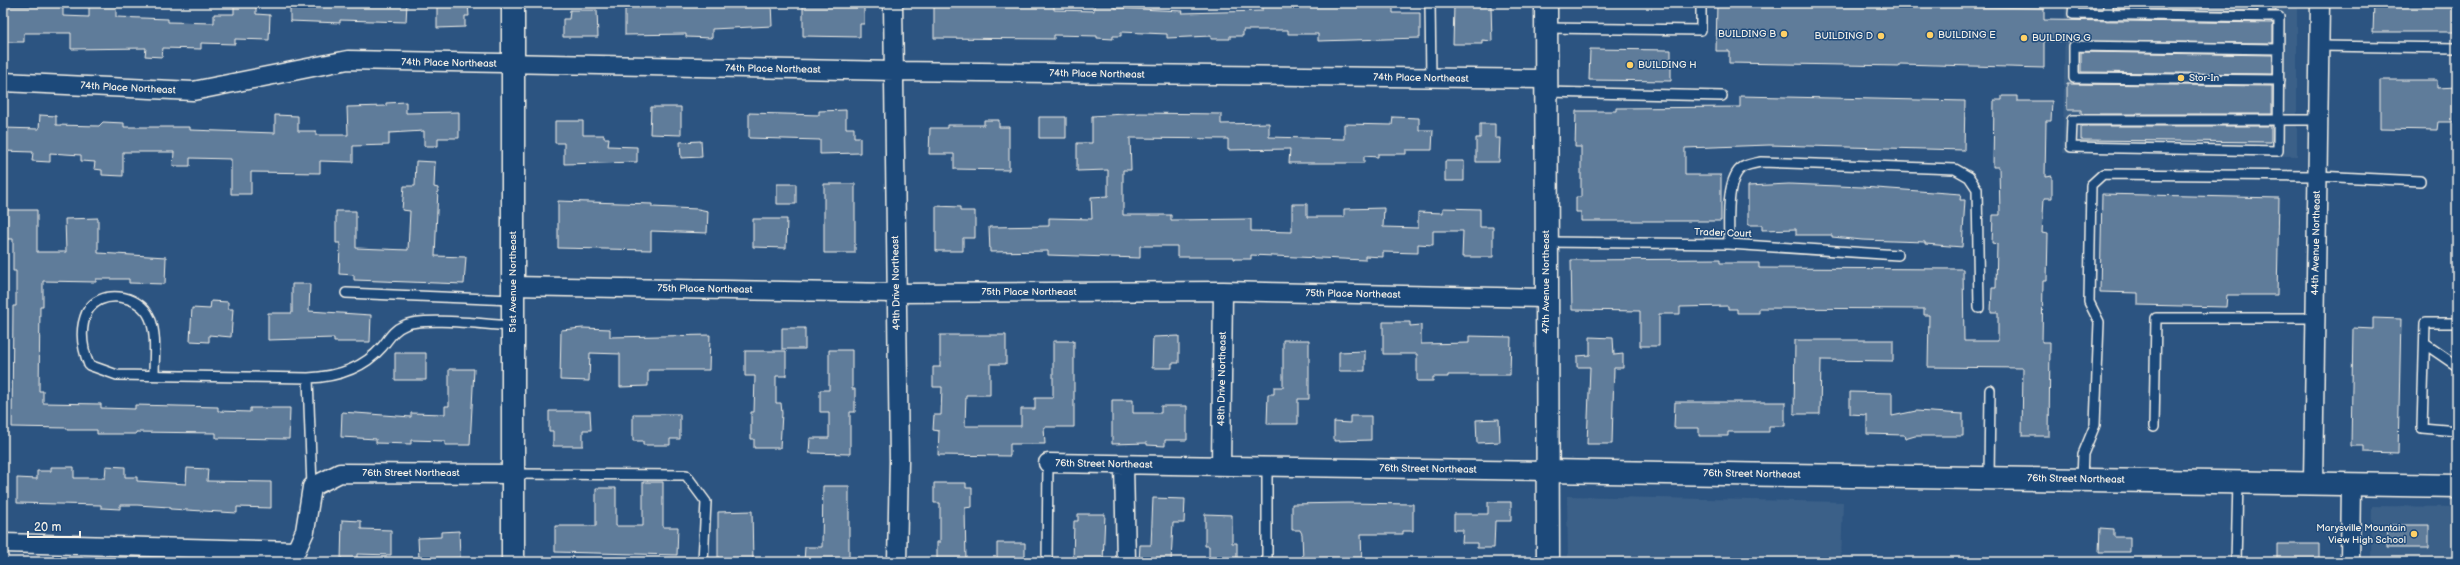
<svg xmlns="http://www.w3.org/2000/svg" width="2460" height="565" font-family="'Balsamiq Sans',sans-serif">
<style>
.built{fill:#3b6088}
.building{fill:#5e7b9a;stroke:#f4f1e8}
.lines{fill:none;stroke-linecap:round;stroke-linejoin:round}
.service-casing{stroke:#f4f1e8;stroke-width:12}
.minor-casing{stroke:#f4f1e8;stroke-width:21}
.tertiary-casing{stroke:#f4f1e8;stroke-width:25}
.service{stroke:#1f4a7a;stroke-width:9}
.minor{stroke:#1f4a7a;stroke-width:18}
.tertiary{stroke:#1f4a7a;stroke-width:22}
.poi-dot{fill:#ffd166;stroke:#1f4a7a;stroke-width:1.5}
.labels{text-anchor:middle;dominant-baseline:central;stroke-width:3;stroke-linejoin:round;paint-order:stroke}
.poi-label{font-size:10px;fill:#f4f1e8;stroke:#1f4a7a;text-anchor:start}
.street-label{font-size:10px;fill:#f4f1e8;stroke:#1f4a7a}
</style>
<rect width="100%" height="100%" fill="#2c5481"/>
<filter id="ink" filterUnits="userSpaceOnUse"><feTurbulence type="fractalNoise" baseFrequency=".025" numOctaves="2"/><feDisplacementMap in="SourceGraphic" scale="8" xChannelSelector="R" yChannelSelector="G"/><feConvolveMatrix kernelMatrix="1 2 1 2 8 2 1 2 1" color-interpolation-filters="sRGB"/></filter>
<g filter="url(#ink)">
<path class="built" d="M2065 3H2297V156L2063 153Z
M1567 496 1843 502 1841 562H1568Z
M2372 506 2457 507V562H2371Z"/>
<path class="building" d="M89 3H116V17L168 19V22L214 23V14H234V3H256V14L270 15 269 40 235 39V44L201 43V49L163 48 162 57 145 56 146 48 71 49V33H24V42H3V6H63V16L89 17Z
M290 3H407L406 22 340 20V23L290 21Z
M437 3H468L469 16H465V27L437 28Z
M625 3H771L772 26 712 29V38L686 37V34L625 35Z
M803 3H864V24H860V37L803 36Z
M934 3H1054V10L1094 11V3H1115V8L1183 11 1182 13 1262 11V4L1393 3V13H1420V38L1318 41V34H1288V30H1243V36H1230V39H1211V36L1167 38V34L1121 32V36H1113V39L1097 38V36L1054 35V39L934 38Z
M1717 3 2044 8V20L2273 23V43L2044 41V68L1900 64V66L1729 63V51H1716Z
M2116 3H2257V11L2116 9Z
M2269 3H2276V11H2269Z
M2374 3H2457V32H2373Z
M1454 5 1491 6 1492 41 1482 40V44H1453Z
M570 10H597L598 37H563V19H569Z
M1590 49 1671 50V81L1589 80Z
M2081 52 2273 55V74L2081 72Z
M2380 80H2437V88L2457 87V122H2438L2437 130 2380 129Z
M2067 84 2272 86V114H2081V110H2067Z
M1740 96 1965 101 1964 150 1769 145 1685 148V175H1721V221H1581V212H1576V197H1581V147H1575L1576 111H1616V108L1740 107Z
M2002 96H2017V101H2052L2051 121H2046L2045 177 2052 176V198H2044L2042 233 2048 234 2047 281H2043L2042 342H2050L2049 436H2022L2023 368 1928 367 1929 315H1924V309L1759 308V313H1737V309H1728V306L1680 307V314H1659V346H1640V311L1572 310 1571 260 1720 259V263H1759V268L1963 269 1964 341H1998V312H1991L1992 288H1996L1997 244 1992 243 1993 215H2000L1999 167H1993L1994 100H2002Z
M406 102V113L459 112V138H438V146H424V131L389 133V145L353 146V162L320 161V173L251 172V194H231V159L190 158V166H173L174 152H123V176L102 175V170L94 169 95 162 81 161V155L50 153V162L32 161 33 152 3 151V128L39 129 40 115 56 116V125L99 126 103 122 124 123V127H190V130L275 133V115L298 116V131H316V135H348L347 107 386 106V103Z
M651 107H681V135L650 134Z
M846 110V128H854V137H860V153L820 154V140L749 138V113L819 115V111Z
M1140 113 1221 114V124L1269 123V137L1344 139V124L1392 125 1393 117 1419 118V130H1433L1432 150H1406V154H1378V157L1364 156V163H1289L1290 149 1228 150V139L1130 138 1131 170H1123V215H1171V220L1251 219V231L1292 232V204H1307V217H1344V209L1384 208 1383 227 1418 228V212L1443 213V208L1480 209V227H1493V257H1462L1463 231H1433V245L1418 244V253L1383 252V257L1365 256V260L1251 255V259H1234V257H1177V246H1140V258L1048 255V251L990 252 989 227 1049 226V218L1092 219 1091 197 1108 196V170L1077 171V143H1092V116Z
M1039 117H1066V138H1039Z
M984 120H999V127H1009V170L954 169V154H929L930 128H947V125H984Z
M555 121H583V135H604V138H609L608 146 637 147V162L564 164V143H555Z
M1480 124H1495V138H1500L1499 162H1476V138H1480Z
M2081 126H2271V142L2081 140Z
M701 141 702 157 681 158 680 142Z
M416 161 435 162 434 187 438 188 435 256 466 257 464 284 354 280V275L339 274 340 243H336V211H356V248L408 250 410 211 402 210 404 186H415Z
M1445 161H1464V181H1445Z
M777 184H796V204H777Z
M824 184H855V253H824Z
M1789 184 1862 187 1961 194 1960 200H1965L1962 247 1925 244V242L1862 240 1832 237V235H1796V229L1762 230V225H1748V186Z
M2102 194 2279 198 2277 295H2227L2226 307 2138 305V293L2100 292Z
M558 201 652 204V207L698 209 708 211 707 233 651 231V250L558 248Z
M936 206 960 207V211H975V238H963V251H936Z
M3 210H37V252H66L65 219 98 218V253L166 257 165 284 129 283V279H96V282L43 281V306H40L39 391H43V403L101 404V408L135 409V405L218 407V411L250 412V408H290L289 439 216 438V433L136 432V434H97V430H67V428L12 427 13 306H16V271H13V239H3Z
M753 219H787L786 248 753 247Z
M292 284H310L309 311 371 315 370 342H334V338L268 340V313H292Z
M211 301 228 302V309H233L231 337 209 335V342L190 341 192 308 210 309Z
M2373 318 2401 319 2398 453 2364 452V446H2351L2353 328 2373 329Z
M1383 322H1410V326L1421 325V344L1469 343V336L1511 337 1510 375H1448V377H1433V381H1417V354H1383Z
M583 328 610 329V337L710 335 709 370H648V386L620 387V354L590 353 589 381 560 380 561 330Z
M782 328H805V349H782Z
M940 335H1006V364H990V395H966L965 426H1021V409H1035V398H1053V341H1074V427H1044L1045 444H1010V456L938 455 939 431 933 430 934 415H941L942 387H933V367H940Z
M1179 336V363H1172V368H1152L1153 337Z
M1590 337 1613 338 1614 355 1623 354V368H1614L1612 444H1587L1590 367H1577V356L1590 355Z
M1283 340H1309V399H1298V424H1267L1268 394H1274V387H1283Z
M1795 340H1893V361L1821 360 1820 414H1794Z
M829 350H852V389H855V412H850V454L809 453 810 438H829V412H820V390H829Z
M745 351H786V376H776V403H781L782 413 780 448H754V439H751V412H754L755 376H745Z
M1365 351V371H1339V352Z
M395 353H426V380H395Z
M449 369H474L470 445H445V441L411 440V444L376 443V439L341 437 342 412 411 417V413L445 414V406H449Z
M1850 392 1892 393V416L1916 411 1963 414V436H1915L1905 439 1904 435 1867 434V415L1850 414Z
M1112 400H1133V413H1161V406H1187V440H1165V446L1147 445V443L1112 444Z
M1675 402H1785V426H1769V432H1728V436H1699V428H1674Z
M549 411H590L591 430H583V446H553V431H549Z
M633 414H680V439H670V445H643V441H633Z
M1350 416H1371V440L1334 441V422L1350 423Z
M1499 419 1500 442 1477 443 1476 420Z
M106 466 125 467V477H137V481L186 484 187 468 208 469 207 481 271 482V508L237 507V513L170 509V507L137 505H120V509L101 508V505L17 503V478L37 479V471H51V467H74V478H105Z
M643 482H663V527H678L677 555 555 552V526H596V488H616V526H643Z
M934 483H966V488H972V507L965 508 966 562H937V542H940V503H934Z
M823 486H849V562H804L805 547H822Z
M1153 498 1185 499 1184 523H1173L1171 562H1139L1140 545H1151Z
M1488 502H1511V521H1495L1494 548H1477V543H1462L1463 530H1454V514H1488Z
M1347 503 1413 504V531H1403V534H1361L1362 562H1303L1302 534 1300 530H1292V504Z
M752 511 753 562H718V512Z
M1078 514H1105L1103 562H1073L1074 521H1078Z
M1205 514 1232 515V543H1237V562H1209V546H1205Z
M342 520 361 521V529L391 530V555L357 554V562L341 561Z
M2388 525H2429V548H2387Z
M2100 528 2114 529V537H2130V552H2099Z
M459 531 460 558 419 560 418 538 441 537V532Z
M997 543H1025V562H997Z
M2277 544H2319V562H2277Z"/>
<g class="lines">
<g class="service-casing">
<path id="service" d="M1430 3 1431 78
M2074 3 2073 14 2279 17 2278 151 2071 147 2072 120H2318
M2108 15V3
M2263 17V3
M1546 28 1701 30V3
M2319 46 2457 48
M2279 49 2074 46V78L2279 80
M1546 92 1722 96
M1547 242 1729 244 1898 255
M1729 244C1729 225 1725 177 1743 167 1748 164 1756 163 1761 162L1955 169 1969 177 1977 189 1979 308
M346 293 512 300
M2457 323H2425L2422 428 2457 431
M2425 344 2457 366
M154 375C154 358 157 335 150 318 139 293 99 289 87 312 79 330 82 348 89 365L117 375 308 378 312 487
M308 378C335 377 363 369 382 347 388 340 393 330 403 326 421 316 489 325 512 326
M2154 427 2156 318H2315
M1267 467V562
M513 474 686 475 706 502 703 562
M1989 478 1990 390
M2082 479 2083 454 2095 425 2099 322 2089 302 2091 185 2103 174 2317 176 2420 181
M1047 562 1048 463
M2236 562 2238 482"/>
</g>
<g class="minor-casing">
<path id="minor" d="M893 3 899 461 897 562
M3 82 193 91 348 60 894 71 1546 79
M512 286 895 293 1223 291 1546 298
M1048 463 1547 471
M1124 465 1126 562
M1221 466 1223 291
M2313 483 2320 3
M3 543 296 551 305 531 312 487 340 473 513 474
M2350 562 2351 484"/>
</g>
<g class="tertiary-casing">
<path id="tertiary" d="M513 3V562
M1546 3 1548 562
M1547 471 2457 486"/>
</g>
<use href="#service" class="service"/>
<use href="#minor" class="minor"/>
<use href="#tertiary" class="tertiary"/>
</g>
</g>
<g class="poi-dot">
<circle cx="1784" cy="34" r="4"/>
<circle cx="1930" cy="35" r="4"/>
<circle cx="1881" cy="36" r="4"/>
<circle cx="2024" cy="38" r="4"/>
<circle cx="1630" cy="65" r="4"/>
<circle cx="2181" cy="78" r="4"/>
<circle cx="2414" cy="534" r="4"/>
</g>
<g class="labels">
<g class="poi-label">
<text x="1776" y="34" text-anchor="end">BUILDING B</text>
<text x="1938" y="35">BUILDING E</text>
<text x="1873" y="36" text-anchor="end">BUILDING D</text>
<text x="2032" y="38">BUILDING G</text>
<text x="1638" y="65">BUILDING H</text>
<text x="2189" y="78">Stor-In</text>
<text x="2406" y="528" text-anchor="end">Marysville Mountain<tspan x="2406" dy="12">View High School</tspan></text>
</g>
<g class="street-label">
<text transform="translate(449 63) rotate(1)">74th Place Northeast</text>
<text transform="translate(773 69) rotate(1)">74th Place Northeast</text>
<text transform="translate(1097 74) rotate(1)">74th Place Northeast</text>
<text transform="translate(1421 78) rotate(1)">74th Place Northeast</text>
<text transform="translate(128 88) rotate(3)">74th Place Northeast</text>
<text transform="translate(1723 233) rotate(2)">Trader Court</text>
<text transform="translate(2316 243) rotate(-89)">44th Avenue Northeast</text>
<text transform="translate(513 282) rotate(-90)">51st Avenue Northeast</text>
<text transform="translate(1546 282) rotate(-90)">47th Avenue Northeast</text>
<text transform="translate(896 283) rotate(-91)">49th Drive Northeast</text>
<text transform="translate(705 289) rotate(1)">75th Place Northeast</text>
<text x="1029" y="292">75th Place Northeast</text>
<text transform="translate(1353 294) rotate(1)">75th Place Northeast</text>
<text transform="translate(1222 379) rotate(-89)">48th Drive Northeast</text>
<text transform="translate(1104 464) rotate(1)">76th Street Northeast</text>
<text transform="translate(1428 469) rotate(1)">76th Street Northeast</text>
<text x="411" y="473">76th Street Northeast</text>
<text transform="translate(1752 474) rotate(1)">76th Street Northeast</text>
<text transform="translate(2076 479) rotate(1)">76th Street Northeast</text>
</g>
</g>
<rect width="2460" height="565" fill="none" stroke="#1f4a7a" stroke-width="16"/>
<rect x="8" y="8" width="2444" height="549" fill="none" stroke="#f4f1e8" stroke-width="1.5" filter="url(#ink)"/>
<path d="M28 531v6h52v-6" fill="none" stroke="#f4f1e8" stroke-width="2"/>
<text x="34" y="531" font-size="12" fill="#f4f1e8" stroke="#1f4a7a" stroke-width="3" paint-order="stroke">20 m</text>
</svg>
